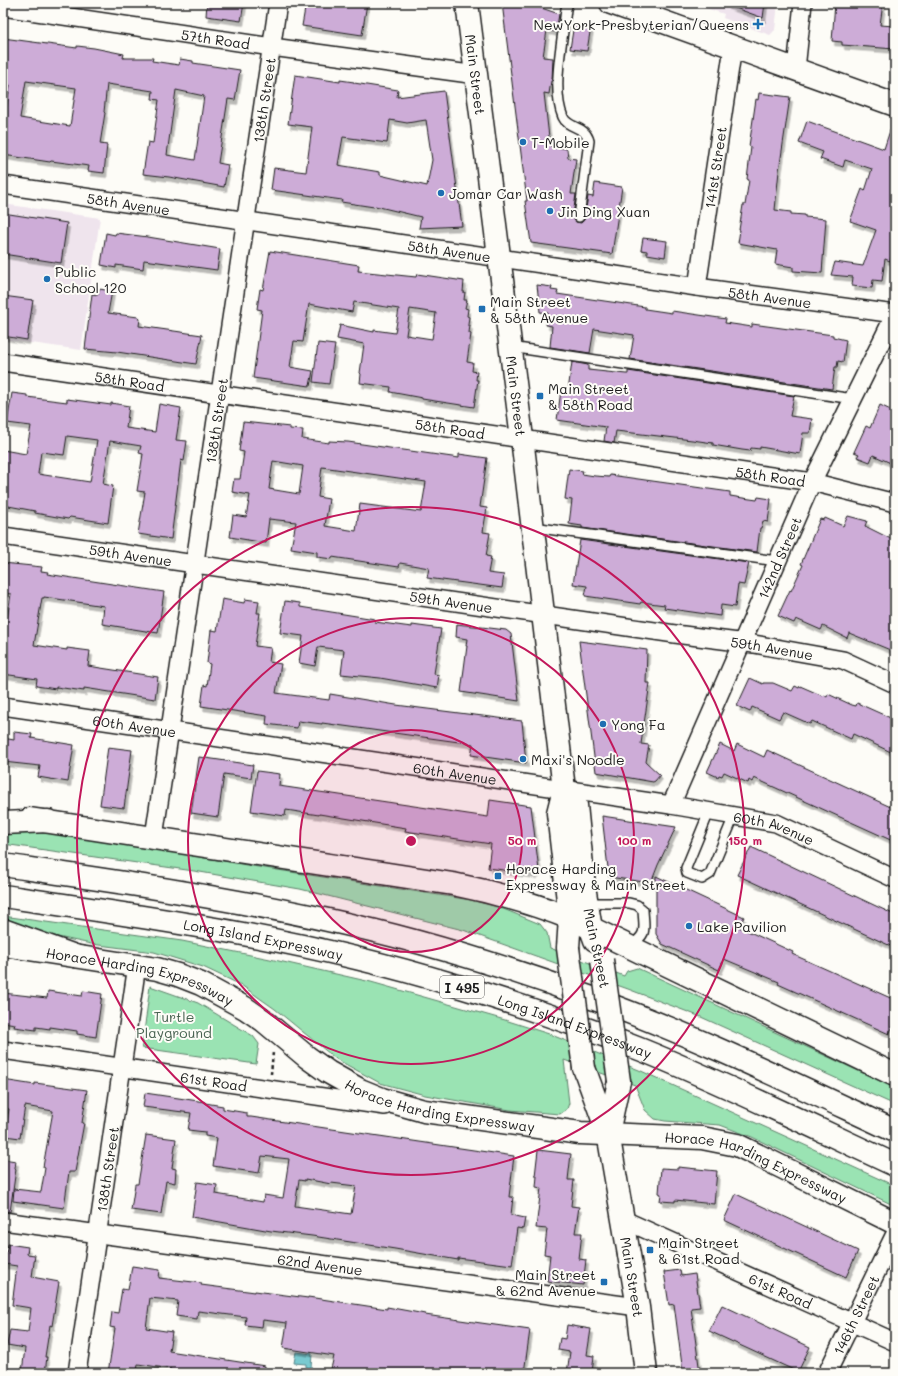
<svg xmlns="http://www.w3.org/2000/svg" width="898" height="1376" font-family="Mali,sans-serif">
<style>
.built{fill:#efe4ed}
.green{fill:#9ae3b3;stroke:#5b8068}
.water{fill:#79cad0;stroke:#548488}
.building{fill:#cdacd7;stroke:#1c1c1c;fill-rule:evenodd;filter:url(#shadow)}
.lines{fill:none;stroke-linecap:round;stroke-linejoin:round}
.lane-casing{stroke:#1c1c1c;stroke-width:12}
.street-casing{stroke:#1c1c1c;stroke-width:20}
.secondary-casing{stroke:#1c1c1c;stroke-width:25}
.primary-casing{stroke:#1c1c1c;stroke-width:25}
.highway-casing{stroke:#1c1c1c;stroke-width:25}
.path{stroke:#1c1c1c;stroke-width:2.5;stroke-dasharray:3 3;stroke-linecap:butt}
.lane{stroke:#fdfcf7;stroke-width:9}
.street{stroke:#fdfcf7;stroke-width:17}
.secondary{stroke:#fdfcf7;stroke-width:22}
.primary{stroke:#fdfcf7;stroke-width:22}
.highway{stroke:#fdfcf7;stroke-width:22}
.secondary-bridge-casing{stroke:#1c1c1c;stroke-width:25;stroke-linecap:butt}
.secondary-bridge{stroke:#fdfcf7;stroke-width:22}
.ring{fill:none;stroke:#c2185b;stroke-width:2}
.poi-dot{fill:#1f6fb2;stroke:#fdfcf7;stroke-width:1.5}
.labels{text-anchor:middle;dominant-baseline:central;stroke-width:4;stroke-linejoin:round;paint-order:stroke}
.shield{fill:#fdfcf7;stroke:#605f5e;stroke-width:1}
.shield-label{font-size:13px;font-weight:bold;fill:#1c1c1c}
.poi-label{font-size:14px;fill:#1c1c1c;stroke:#fdfcf7;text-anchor:start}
.street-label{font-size:14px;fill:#1c1c1c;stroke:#fdfcf7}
.park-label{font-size:14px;fill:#486251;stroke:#fdfcf7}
.centre{fill:#c2185b;stroke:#fdfcf7;stroke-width:2}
.ring-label{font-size:12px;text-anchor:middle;font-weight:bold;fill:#c2185b;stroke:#fdfcf7;stroke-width:4;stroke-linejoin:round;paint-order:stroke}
</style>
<defs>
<filter id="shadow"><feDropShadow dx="2.5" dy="4.5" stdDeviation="0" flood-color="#0004"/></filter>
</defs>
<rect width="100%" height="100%" fill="#fdfcf7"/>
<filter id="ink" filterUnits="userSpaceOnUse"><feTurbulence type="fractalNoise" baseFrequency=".025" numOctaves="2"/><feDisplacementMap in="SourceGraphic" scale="8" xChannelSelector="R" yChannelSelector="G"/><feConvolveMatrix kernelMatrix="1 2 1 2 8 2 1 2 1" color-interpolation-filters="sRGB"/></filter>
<g filter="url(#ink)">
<path class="built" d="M691 3H778L775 30 770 35 723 18 724 14Z
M3 204 100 218 81 350 3 339Z"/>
<path class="green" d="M3 829 63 833 252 866 471 900 501 908 540 924 547 933 550 948 624 976 627 971 637 968 895 1088V1105L701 1017 628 989 463 930 300 889 194 871 3 844Z
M3 916 182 941 270 959 371 982 505 1020 549 1034 639 1070 895 1186V1206L752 1137 720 1125 665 1121 655 1119 645 1110 635 1085 564 1060 569 1103 567 1109 560 1114 510 1110 425 1095 380 1083 336 1059 275 1009 241 985 203 967 154 952 91 944 58 937 3 921Z
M150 986 198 1003 253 1036 259 1044 256 1064 142 1048Z"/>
<path class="water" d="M296 1352 312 1354 311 1368 306 1367V1364L294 1363Z"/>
<path class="building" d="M207 3H244L241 21 206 16Z
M306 3H367L362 35 302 26Z
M502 3H527L559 14 556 32 547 30 543 57 553 58 552 81H551L549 94 544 93 550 146 567 149 568 158 576 159 571 194H576L573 216 576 222 581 223 584 220 588 196 593 197 595 183 622 187 612 254 531 243 525 201H527Z
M727 3H765L763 18 727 5Z
M835 3H883L880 25 895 26V49L842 45V42L832 41Z
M574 24 591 26 587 51 570 49Z
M3 38 77 48V46L94 48 124 54 123 58H153L152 61 179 65 180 59 193 61V63L240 70 235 100 228 99 218 163 228 165 224 187 169 177 143 174 148 142 153 143 159 100 152 99 153 91 107 84 104 112 105 113 100 144 107 145 104 173 88 171 89 166 51 161 50 162 3 155V117H5L10 85 3 84ZM26 81 76 88 70 126 20 118ZM176 90 204 96 195 160 167 155Z
M295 75 340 82V80L354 82V83L398 90 397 97 444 91 462 226 419 228 421 217 375 206 374 207 341 202 342 200 271 190 274 168 306 172 312 127 288 124ZM390 120 407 123 426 120 432 160 427 186 380 175V172L338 165 343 137 387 143Z
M759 93 790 97 779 171 775 210 791 212V214L805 215V217L826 219 822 273 793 271V267L775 264 777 250 738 243 740 230H739L743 205H745L749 180 747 179 751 147 749 146 751 133 756 99 758 100Z
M807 121 884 149 893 121 895 122V247L890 261 885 259 882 281 873 280 872 288 852 286 853 277 831 275 835 262 863 266 876 230 850 221 862 189 865 191 872 169 845 160 843 167 820 159 823 152 799 143Z
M3 213 67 223 61 263 3 254Z
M106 233 115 235 116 233 148 237 220 249 217 270 144 260 143 269 116 265V268L101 265Z
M643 238 667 241 665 257 647 254V251L641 250Z
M270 251 359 265 358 271 416 277 417 274 464 281 463 292H465L464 300H467L465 308 468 309 467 316 469 317 468 325H470L469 333 471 334 467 362 473 363 472 371 477 372 476 380H478L474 407 422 399V398L390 392 391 387 360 383 361 374 360 373 364 344 337 339 340 325 374 332V330L395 333 399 309 354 302 352 312 309 304 303 342 294 341 290 367 313 371 310 386 253 378 262 310 257 309 260 289 263 290ZM410 309 436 313 432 339 406 335Z
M537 285 552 287 551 290 558 291 557 294 645 307V309L672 313V311L726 319 725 323 739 325 752 327V324L833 335V337L846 340 843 362 838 361 837 367H835L832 389 630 359 634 335 594 329 590 353 550 347 552 326 546 325 548 313 540 312Z
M99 289 112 291 108 313 138 317 140 319 139 326 202 335 196 364 117 352 85 349 92 294 98 295Z
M3 296 33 300 27 340 3 336Z
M318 343 335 345 329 384 313 382Z
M572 362 588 365V370L626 374H628V371L794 396 790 416 812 419 810 433H803L800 454 760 447V449L751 448 750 451 742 450 713 445V443L692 440 616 431 614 443 604 441 606 427 557 420 561 390 568 391Z
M12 393 27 395V397L67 402V399L111 405V403L129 406 126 428 155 432 159 404 181 408 176 440 187 441 184 461 181 460 171 539 138 534 145 492 137 491 143 454 139 453 141 446 110 441 103 484 113 486 108 523 70 517 68 519 35 513V511L3 505V450L26 454 31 426 7 423ZM67 436 97 440 90 482 38 474 41 452 64 455Z
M880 405 895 412V465L873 455 870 462 857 457 859 454 854 452 866 426 870 428Z
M243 422 290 427V429L303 430 302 439 329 443V441L348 442 459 458V454L487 458 480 507 487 508 483 532 490 533 486 556 491 557 488 573 504 575 502 588 427 578 429 568 400 563 399 567 332 557V559L317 557V552L291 548 296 522 269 519 266 543 230 537 233 515 246 517 250 495 232 492 234 479H240L244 452 239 451ZM273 461 303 466 299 494 269 489ZM322 467 426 482 421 512 360 504 356 531 325 526 329 499 318 497Z
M569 469 583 471 582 474 595 476 609 477 610 475 730 492V496L743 498 757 500 758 497 771 499 768 522 763 521 761 528H760L757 552 582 528V526L569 524 572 500 565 499Z
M848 516 867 521 865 526 895 541V652L849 633 847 638 823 626 821 630 796 619 794 623 778 616 790 590 791 591 803 565 801 564 820 519 824 520 825 518 843 526Z
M580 540 749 563 744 585 738 584 735 607 721 605 720 616 664 608 665 605 641 602 640 604 585 596 587 586 573 584Z
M3 563 42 567 41 571 48 572 47 574 164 592 158 633 102 624 104 606 44 597V598H42L34 645 67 650V648L90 651 88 666 158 677 155 699 84 688V691L56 687V689L36 686 37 679 3 674V645L11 594 3 593Z
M222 599 244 603 245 599 259 601 257 613H260L255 646 271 648 269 662 281 664 276 693 329 700 330 694 396 705 522 721 526 763 471 755 473 744 322 723V724L298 721 297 728 266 724 267 716 201 706 204 685 207 686 210 664 207 663 211 630 217 631Z
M285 601 300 603V607L375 619V622L404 626 412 627V625L441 629 434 674 439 675 437 688 380 678 341 674 344 650 318 647 315 666 299 663 303 636 280 633Z
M457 624 506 630 511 634 519 701 461 692 467 646H466L467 639 456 637Z
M579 641 647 650 646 683H650L641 744 649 745 646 762 660 775 655 781 653 782 596 772Z
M750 678 763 684V683H773L792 691 795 686 799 688 800 686 823 696 824 695 827 697 828 694 852 705 856 706 857 703 895 720V754L853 734 851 739 812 721 810 724 783 712 779 719 752 707 750 712 737 706Z
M14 732 32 734 31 738 74 745 68 782 38 777 40 766 3 762V738L14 740Z
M720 744 734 751 737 744 764 757 767 750 895 809V842L754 778 752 782 749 780 748 783 724 772 722 776 719 775 718 777 707 772Z
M108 747 132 750 124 808 100 805Z
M199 757 253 765 251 778 224 774 218 817 191 813Z
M257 771 280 774 279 786 488 817 490 800 531 806 539 870 534 874 488 868 491 844 405 831 406 828 319 814V815L286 810 285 816 251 811Z
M602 816 676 827 658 865 651 883 609 877Z
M751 847 895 915V948L737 875Z
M656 876 744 917 739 927 793 952 792 954 895 1000V1022L889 1034 778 984 779 982 767 977 724 959 719 970 662 944 656 934Z
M48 991 82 996 83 991 102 994 96 1037 77 1034V1031L50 1027V1029L36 1027V1030L14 1027 15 1024 3 1022V993L47 998Z
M3 1080 35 1085V1083L87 1090 82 1123H84L75 1172H69L64 1208 13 1201 14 1189 41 1192 45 1168 43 1167 53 1111 25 1106 20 1138 5 1136 9 1109 3 1108Z
M145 1093 205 1102V1103L223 1106V1109L247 1113V1117H251L514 1156 509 1197H513L511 1215 525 1218 523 1229 517 1228 512 1265 458 1258V1260L395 1249 312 1236 271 1231 192 1217 197 1182 217 1185 216 1194 263 1202 264 1195 283 1198 289 1159 262 1156 259 1173 213 1166 217 1138 205 1136V1132L188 1130 191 1113 143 1107ZM305 1179 331 1184V1183L356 1186 351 1214 295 1206 299 1180 305 1181Z
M146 1135 176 1139 172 1168 176 1169 175 1183 166 1181 161 1214 131 1210 135 1184H138Z
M538 1150 571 1154 568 1180H574L571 1206 579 1207 575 1233H582L579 1259 586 1260 583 1285 547 1281 550 1255 544 1254 547 1229 536 1228 541 1188 536 1187 537 1176H535Z
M3 1159 16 1161 15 1168 16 1169 10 1212 3 1211Z
M678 1167 717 1171 714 1204 675 1200V1202L660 1201 661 1194 659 1193 661 1168 678 1169Z
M736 1194 858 1251 846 1277 724 1220Z
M8 1244 28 1247 27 1254 35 1255 32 1277 59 1282 52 1326 50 1325 45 1357H47L45 1373 22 1372 25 1348 7 1345 10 1330 28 1332 31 1308 12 1305 17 1266 4 1264Z
M132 1266 160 1270 159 1278 202 1283 201 1285 255 1292V1291L308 1298V1297L387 1309V1307L425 1314V1315L530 1330 524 1373H452L441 1372 440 1373H362L331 1369 334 1356 283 1348 287 1323 263 1320 262 1327 245 1325 246 1317 198 1311 197 1319 176 1316 178 1301 150 1298 146 1328 172 1332 169 1351 265 1366V1373H170L171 1369 138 1364 137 1373H108L115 1328 110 1327 112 1312 118 1313 122 1289 128 1290Z
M680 1270 681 1276 695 1274 700 1307 691 1308 700 1373H683L674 1304 669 1305 664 1272Z
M722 1305 810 1347 798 1372 709 1331Z
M567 1325 591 1329 587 1355 594 1356 592 1373H567L570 1352 558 1350 560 1338 565 1339Z"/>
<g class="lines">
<g class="lane-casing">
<path id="lane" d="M568 3 566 9C563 39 551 90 563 117 568 129 585 125 589 141L579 217
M511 347 853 399
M533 527 777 561
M709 812 686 868 687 873 702 879 710 874 734 816
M588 903H629L637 905 643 910C644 930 648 934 630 946"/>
</g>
<g class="street-casing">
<g id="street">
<path id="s1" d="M3 7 272 47 477 75"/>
<path d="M796 69 803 3"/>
<path id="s2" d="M3 185 697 287 895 314"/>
<path id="s3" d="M697 287 733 47"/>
<path id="s4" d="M3 362 812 482 895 503"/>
<path id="s5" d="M3 536 675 634 754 644 843 660 895 684"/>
<path id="s6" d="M3 706 671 805 776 823 895 879"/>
<path id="s7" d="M671 805 812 482 895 314"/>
<path id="s8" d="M154 837 278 3"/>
<path id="s9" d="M3 1050 385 1106"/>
<path id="s10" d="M622 1219 895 1342"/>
<path id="s11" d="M3 1221 638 1307"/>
<path id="s12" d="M77 1373 137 965"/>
<path id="s13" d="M827 1373 895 1234"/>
</g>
</g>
<g class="secondary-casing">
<g id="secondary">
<path id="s14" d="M467 3 522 438 564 789 558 813 570 918 568 948"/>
<path d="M611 3 895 105"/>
<path d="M564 789 576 805 584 886 591 929 595 940"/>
<path d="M30 819 453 884C493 892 532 903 570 918L895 1075"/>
<path id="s15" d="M3 945 157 969 178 975 201 984 245 1008 264 1021 307 1057 328 1072 360 1090 382 1099 424 1111 580 1133 702 1138 737 1145 895 1223"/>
<path d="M584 1068 608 1133"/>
<path d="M608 1133 619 1081"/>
</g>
</g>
<g class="primary-casing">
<g id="primary">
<path id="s16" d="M608 1133 638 1307 646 1373"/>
</g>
</g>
<g class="highway-casing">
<g id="highway">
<path d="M3 823 48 821"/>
<path d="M3 865C112 881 220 896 328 920 416 939 504 966 589 997 694 1035 794 1084 895 1131"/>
<path id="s17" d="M3 896C154 918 305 939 451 984 515 1003 579 1025 642 1050 728 1085 811 1126 895 1165"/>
<path d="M3 930 75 956"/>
</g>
</g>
<path class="path" d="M271 1074 273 1052"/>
<use href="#lane" class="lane"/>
<use href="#street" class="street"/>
<use href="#secondary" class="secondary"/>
<use href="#primary" class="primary"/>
<use href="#highway" class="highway"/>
<g class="secondary-bridge-casing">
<path id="secondary-bridge" d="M568 948 584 1068
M602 960 619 1081"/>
</g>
<use href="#secondary-bridge" class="secondary-bridge"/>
</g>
</g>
<circle cx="411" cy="841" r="111" fill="#c2185b" fill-opacity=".12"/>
<g class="ring">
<circle cx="411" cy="841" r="111"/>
<circle cx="411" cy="841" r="223"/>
<circle cx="411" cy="841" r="334"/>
</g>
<g class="poi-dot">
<path d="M756 18h4v4h4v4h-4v4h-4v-4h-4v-4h4z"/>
<circle cx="523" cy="142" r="4"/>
<circle cx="441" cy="193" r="4"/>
<circle cx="550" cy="211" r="4"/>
<circle cx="47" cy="279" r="4"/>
<rect x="478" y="305" width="8" height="8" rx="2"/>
<rect x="536" y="392" width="8" height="8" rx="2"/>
<circle cx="603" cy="724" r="4"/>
<circle cx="523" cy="759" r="4"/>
<rect x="494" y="872" width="8" height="8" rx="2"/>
<circle cx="689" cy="926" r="4"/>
<rect x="646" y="1246" width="8" height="8" rx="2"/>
<rect x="600" y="1278" width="8" height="8" rx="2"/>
</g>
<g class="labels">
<rect class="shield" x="440" y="976" width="44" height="22" rx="3"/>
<g class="shield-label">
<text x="462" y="987">I 495</text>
</g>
<g class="poi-label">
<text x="749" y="24" text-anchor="end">NewYork-Presbyterian/Queens</text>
<text x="531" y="142">T-Mobile</text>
<text x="449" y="193">Jomar Car Wash</text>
<text x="558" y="211">Jin Ding Xuan</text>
<text x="55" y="271">Public<tspan x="55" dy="16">School 120</tspan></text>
<text x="490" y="301">Main Street<tspan x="490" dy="16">&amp; 58th Avenue</tspan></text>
<text x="548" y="388">Main Street<tspan x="548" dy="16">&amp; 58th Road</tspan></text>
<text x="611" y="724">Yong Fa</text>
<text x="531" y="759">Maxi's Noodle</text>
<text x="506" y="868">Horace Harding<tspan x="506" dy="16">Expressway &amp; Main Street</tspan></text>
<text x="697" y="926">Lake Pavilion</text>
<text x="658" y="1242">Main Street<tspan x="658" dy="16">&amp; 61st Road</tspan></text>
<text x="596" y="1274" text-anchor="end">Main Street<tspan x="596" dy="16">&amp; 62nd Avenue</tspan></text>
</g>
<g class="street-label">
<text stroke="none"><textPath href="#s1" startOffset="215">57th Road</textPath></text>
<text stroke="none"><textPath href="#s14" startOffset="72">Main Street</textPath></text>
<text stroke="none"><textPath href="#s8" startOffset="745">138th Street</textPath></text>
<text stroke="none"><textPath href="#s3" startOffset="121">141st Street</textPath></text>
<text stroke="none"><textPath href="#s2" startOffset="127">58th Avenue</textPath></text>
<text stroke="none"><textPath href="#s2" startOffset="451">58th Avenue</textPath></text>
<text stroke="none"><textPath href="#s2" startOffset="775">58th Avenue</textPath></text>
<text stroke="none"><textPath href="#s4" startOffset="128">58th Road</textPath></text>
<text stroke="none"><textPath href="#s14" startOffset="396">Main Street</textPath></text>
<text stroke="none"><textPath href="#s8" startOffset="421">138th Street</textPath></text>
<text stroke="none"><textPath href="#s4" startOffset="452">58th Road</textPath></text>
<text stroke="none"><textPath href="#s4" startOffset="776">58th Road</textPath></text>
<text stroke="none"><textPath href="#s5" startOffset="129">59th Avenue</textPath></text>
<text stroke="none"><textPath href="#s7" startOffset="270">142nd Street</textPath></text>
<text stroke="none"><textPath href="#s5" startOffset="453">59th Avenue</textPath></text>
<text stroke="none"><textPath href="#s5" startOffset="777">59th Avenue</textPath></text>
<text stroke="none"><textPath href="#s6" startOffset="133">60th Avenue</textPath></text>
<text stroke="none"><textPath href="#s6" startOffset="457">60th Avenue</textPath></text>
<text stroke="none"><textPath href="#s6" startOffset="781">60th Avenue</textPath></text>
<text stroke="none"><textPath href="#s17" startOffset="264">Long Island Expressway</textPath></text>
<text transform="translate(597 948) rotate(78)">Main Street</text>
<text stroke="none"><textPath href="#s15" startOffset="141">Horace Harding Expressway</textPath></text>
<text stroke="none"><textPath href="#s17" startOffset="588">Long Island Expressway</textPath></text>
<text stroke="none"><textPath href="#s9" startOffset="213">61st Road</textPath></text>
<text stroke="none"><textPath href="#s15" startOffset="476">Horace Harding Expressway</textPath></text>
<text stroke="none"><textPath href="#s12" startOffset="206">138th Street</textPath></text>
<text stroke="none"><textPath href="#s15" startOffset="801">Horace Harding Expressway</textPath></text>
<text stroke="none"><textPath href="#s11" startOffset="320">62nd Avenue</textPath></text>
<text stroke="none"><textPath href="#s16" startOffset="146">Main Street</textPath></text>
<text stroke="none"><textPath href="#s10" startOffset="174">61st Road</textPath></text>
<text stroke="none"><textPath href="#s13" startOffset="65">146th Street</textPath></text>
</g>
<g class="park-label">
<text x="174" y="1016">Turtle<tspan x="174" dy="16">Playground</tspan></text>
</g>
</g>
<circle cx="411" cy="841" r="6" class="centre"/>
<g class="ring-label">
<text x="522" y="845">50 m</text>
<text x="634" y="845">100 m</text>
<text x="745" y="845">150 m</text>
</g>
<rect width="898" height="1376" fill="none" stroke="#fdfcf7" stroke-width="16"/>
<rect x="8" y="8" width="882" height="1360" fill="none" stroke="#1c1c1c" stroke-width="1.5" filter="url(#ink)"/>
</svg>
